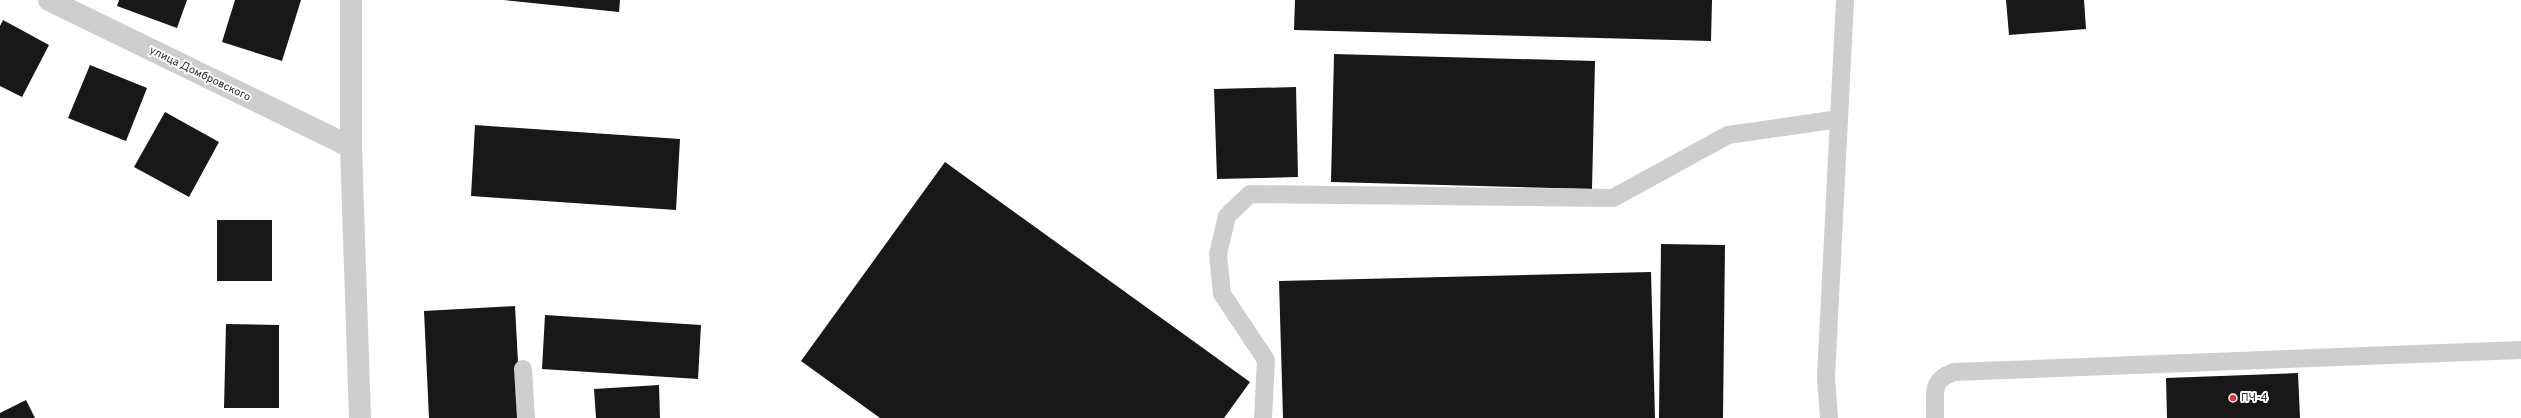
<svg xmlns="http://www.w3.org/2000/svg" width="2521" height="418" font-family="Overpass,sans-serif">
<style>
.building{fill:#181818}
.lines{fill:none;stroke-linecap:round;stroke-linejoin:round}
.lane{stroke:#cecece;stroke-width:18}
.street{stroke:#cecece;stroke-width:22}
.poi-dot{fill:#e93334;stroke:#fff;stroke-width:1.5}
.labels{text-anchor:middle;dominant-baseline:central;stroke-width:4;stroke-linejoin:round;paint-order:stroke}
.street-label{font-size:11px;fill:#313131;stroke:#fff}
.poi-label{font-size:11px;fill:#313131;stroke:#fff;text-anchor:start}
</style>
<rect width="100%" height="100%" fill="#fff"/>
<path class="building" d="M119 0H187L177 28 117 6Z
M235 0H301L282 61 222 42Z
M504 0H620L619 12Z
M1295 0H1712L1711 41 1294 30Z
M2006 0H2084L2086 29 2009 35Z
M3 20 49 45 22 97 0 86V26Z
M1334 54 1595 61 1592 189 1331 182Z
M90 65 147 88 126 141 68 118Z
M1296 87 1298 177 1217 179 1214 89Z
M165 112 219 142 189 197 134 167Z
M475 125 680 139 676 210 471 196Z
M945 162 1250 382 1224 418H880L801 361Z
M217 220H272V281H217Z
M1661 244 1725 245 1723 418H1659Z
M1651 272 1655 418H1283L1279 281Z
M515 306 521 418H429L424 311Z
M545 315 701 325 698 379 542 369Z
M226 324 279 325V408H224Z
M2298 373 2300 418H2167L2166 378Z
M659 385 660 418H596L594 389Z
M26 400 35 418H0V413Z"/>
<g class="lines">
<path class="lane" d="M523 369 526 418
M1263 418 1266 360 1222 294 1218 254 1227 216 1250 194 1613 198 1728 135 1839 119
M1829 418 1826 378 1845 0
M1935 418C1936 394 1929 381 1954 372L2521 350"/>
<path class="street" d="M49 0 351 147
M351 0V147L360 418"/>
</g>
<circle class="poi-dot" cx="2233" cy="398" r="4"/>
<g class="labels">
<g class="street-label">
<text transform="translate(200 74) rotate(26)">улица Домбровского</text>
</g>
<g class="poi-label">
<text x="2241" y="398">ПЧ-4</text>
</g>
</g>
</svg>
